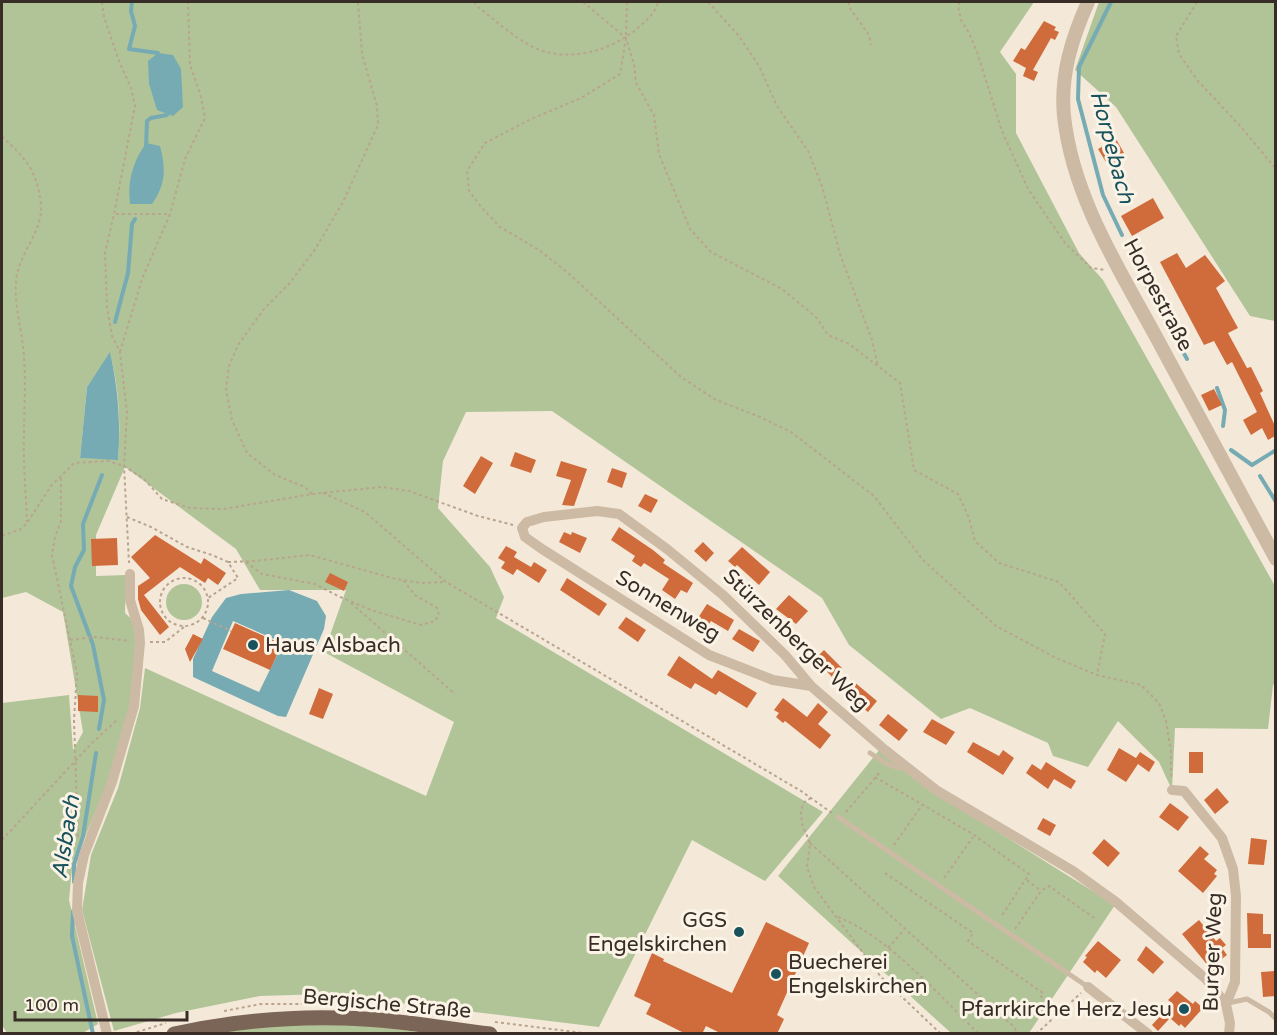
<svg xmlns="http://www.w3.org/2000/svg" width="1277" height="1035" font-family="'Varela Round',sans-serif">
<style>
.green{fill:#b1c498;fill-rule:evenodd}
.water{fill:#76abb3;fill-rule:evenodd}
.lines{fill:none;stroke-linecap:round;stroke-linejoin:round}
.stream{stroke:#76abb3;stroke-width:4}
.building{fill:#d06b3b}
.path{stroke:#b9a48e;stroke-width:2;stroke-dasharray:3 3;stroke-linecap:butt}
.service{stroke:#cdbaa4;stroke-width:5}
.minor{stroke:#cdbaa4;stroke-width:10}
.tertiary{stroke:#cdbaa4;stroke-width:14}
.primary{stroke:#7b6556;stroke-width:15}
.poi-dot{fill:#18525c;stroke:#fbf3e6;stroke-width:2}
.labels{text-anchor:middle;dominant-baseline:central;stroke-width:6;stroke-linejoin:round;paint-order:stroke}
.street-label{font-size:21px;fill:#372d26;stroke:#fbf3e6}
.poi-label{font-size:21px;fill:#372d26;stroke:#fbf3e6;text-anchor:start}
.water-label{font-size:22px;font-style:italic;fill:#18525c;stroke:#fbf3e6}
</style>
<rect width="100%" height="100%" fill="#f4e9d9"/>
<path class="green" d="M2 2H1034L1000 52 1016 74V133L1079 253 1103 280 1275 586 1276 683 1273 685 1268 729 1175 728 1172 790 1159 762 1118 721 1088 767 1053 756 1048 743 970 708 941 719 849 645 822 598 552 411 466 412 443 461 438 508 490 567 504 597 496 618 823 812 765 881 692 840 599 1027 325 994 260 996 176 1013 114 1031 82 910 91 855 118 788 140 708 145 668 426 796 454 722 324 652 346 590H260L236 549 125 467 96 535V576L126 575 125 613 138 625 131 708 108 781 72 869 69 900 98 1024 81 1034 7 1033 2 1025V703L69 695 73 750 83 732 63 612 26 592 2 598ZM110 353C119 388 121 424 118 459L80 458 87 387Z
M1099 2H1275V321L1250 316 1116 107 1075 70Z
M166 602a18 18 0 1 1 36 0a18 18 0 1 1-36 0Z
M880 749 931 790 1115 905 1029 1033H951L778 876Z
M298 1022 356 1024 427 1033 208 1034Z"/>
<path class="water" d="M158 53 173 55 181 69 183 107 173 116 157 110 149 84 148 61Z
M146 143 160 146C166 169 166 184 152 204H130C127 181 133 162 146 143Z
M110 352C118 387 121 424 118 460L80 458 87 387Z
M289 590 317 601 326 616 324 629 286 717 278 716 193 677V659L212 617 226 598 241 594ZM233 621 283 643 259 692 212 671Z"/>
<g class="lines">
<path class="stream" d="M132 2 131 11 135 26 129 49 158 53 159 58
M1111 2 1079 67 1078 99 1103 195 1122 235
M146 147 147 121 151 118 167 115V113
M1145 283 1187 359
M115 322 128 273 132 224 135 219
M1217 388 1225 410 1223 426
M1231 450 1252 465 1276 450
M1260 476 1276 502
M99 729 104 700 93 645 71 586 75 567 84 550 83 524 102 475
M74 882V865L83 836 96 753
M73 911 72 936 93 1034"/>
</g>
<path class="building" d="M1044 21 1056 27 1054 30 1059 32 1055 40 1051 38 1033 70 1038 72 1034 81 1023 76 1026 68 1013 61 1021 48 1025 50Z
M1116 139 1124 153 1118 156 1120 161 1109 167 1098 149Z
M1153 198 1164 218 1132 236 1121 216Z
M1177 253 1186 268 1205 255 1225 281 1216 288 1238 328 1228 333 1247 368 1251 367 1263 391 1260 393 1275 426V436L1268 440 1262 428 1251 435 1243 420 1257 412 1232 362 1227 365 1214 341 1204 345 1160 262Z
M1214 389 1222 405 1209 411 1201 395Z
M515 452 536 460 531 473 510 466Z
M481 456 493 463 475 494 463 486Z
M561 461 587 469 574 506 562 505 571 480 556 476Z
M612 468 627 473 622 488 607 482Z
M645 494 658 500 651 513 638 506Z
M619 527 653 550 665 560 663 563 693 583 687 593 681 590 675 599 662 590 669 579 644 563 641 567 632 561 635 556 611 540Z
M564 532 571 535 572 532 587 538 580 553 559 542Z
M155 535 201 564 204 558 226 573 218 585 208 578 205 583 180 567 144 595 169 627 160 635 141 610 138 599V586L150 578 131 557Z
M117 538 118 565 92 566 91 539Z
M703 542 714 553 706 562 694 551Z
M506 546 517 552 514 557 531 567 534 562 547 570 539 583 517 569 513 575 501 568 505 562 498 558Z
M742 547 770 572 759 585 737 565 735 567 728 561Z
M330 573 348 582 344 591 325 582Z
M567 578 607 604 599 616 560 590Z
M789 595 808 611 796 624 776 609Z
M707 604 734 620 728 631 711 621 709 624 698 618Z
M626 617 646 630 638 642 618 628Z
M235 623 282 644 270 670 223 649Z
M739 629 760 641 753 652 732 639Z
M193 634 203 639 190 662 185 649Z
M824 650 842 668 832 677 815 659Z
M679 656 712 679 718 670 757 693 747 708 719 691 716 695 695 683 691 689 667 675Z
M853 681 877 701 868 712 844 693Z
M319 688 333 694 323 719 309 714Z
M78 695 98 696V712L78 711Z
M783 698 807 717 818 703 828 712 818 724 831 735 820 749 785 721 783 723 776 717 779 713 774 710Z
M888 714 908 730 899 741 879 725Z
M932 719 955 732 946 745 923 732Z
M973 742 999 756 1003 750 1014 758 1003 775 967 752Z
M1119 748 1136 758 1140 752 1155 762 1149 772 1138 764 1126 782 1107 770Z
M1189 752H1203V773H1189Z
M1046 762 1076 781 1071 789 1054 779 1048 789 1026 773 1032 764 1041 770Z
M1217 788 1229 802 1215 814 1204 800Z
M1170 803 1189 817 1178 831 1159 817Z
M1043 818 1056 825 1050 836 1037 829Z
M1251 838 1267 840 1264 865 1248 864Z
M1104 839 1120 853 1108 867 1092 853Z
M1200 846 1209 854 1204 859 1217 870 1214 874 1217 876 1203 893 1178 871Z
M1247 913 1263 914V934H1271V948H1248Z
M1199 920 1216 941 1220 938 1226 945 1222 948 1227 955 1219 961 1222 965 1214 973 1182 934Z
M766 922 809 943 777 1015 784 1019 777 1034H722L706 1026 702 1034H686L646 1014 651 1004 634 996 652 953 664 959 663 961 732 993Z
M1098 941 1121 960 1106 978 1097 970 1095 973 1083 962 1087 957 1085 956Z
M1146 946 1164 962 1153 974 1137 960Z
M1275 971V996L1263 997 1261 972Z
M1177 991 1193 1004 1195 1001 1203 1008 1185 1028 1181 1024 1179 1026 1170 1018 1158 1031 1152 1025 1172 1003 1168 1000Z"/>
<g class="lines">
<path class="path" d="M102 2 104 17 119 61 131 88 135 106 114 214 105 253 107 307 112 336 120 352 127 412 124 466 129 563
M474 2 478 7C495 20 522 45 543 51 576 61 614 49 639 27 648 19 655 13 658 2
M583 2 626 38 634 64 636 83 654 115 659 154 690 229 711 252 782 289 816 317 828 335 849 344 900 383 914 470 958 494 969 518 975 541 999 563 1059 582 1105 634 1097 675
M627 2 626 38 620 74 581 98 531 119 485 143 467 171 469 191 482 208 500 227 539 250 567 272 681 377 716 400 760 417 791 432 874 496 923 560 996 626 1056 658 1097 675 1141 685 1159 703 1166 721 1171 752V778
M708 2 739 36 759 66 777 106 808 151 822 186 840 254 872 340 878 366
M849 2V7L869 35 871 45
M960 2 958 6 961 20 969 33 977 52 1002 131 1028 189 1065 243 1091 268 1106 270
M1197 2 1176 36 1179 54 1198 81 1241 127 1276 169
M2 68V69
M2 136C26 160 37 169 41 205 43 232 18 254 16 281 14 308 23 332 24 358 26 384 24 410 24 435 23 464 26 493 27 522
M116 214H170
M120 352 142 279 170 214 185 159 205 118 200 93 190 65 188 2
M61 478V521L55 537 52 555 77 674 74 720 78 837
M323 493 365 512 446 582 801 791 832 813
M312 494 305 487 275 475 247 453 232 420 226 389 229 366 238 345 264 309 289 284 316 248 343 202 378 125 377 106 362 54 358 2
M127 517 151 527 187 547 212 555 228 562 238 578 208 598
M2 536 21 529 27 523 51 486 74 463 108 461 124 466 144 479 162 499 190 508 223 509 312 494 382 487 409 491 478 516 513 525
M228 562 254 561 310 555 392 578 420 583 446 582
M246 562 262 574 315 584 338 596 371 610 421 625 435 621 439 615 437 608 415 595 403 580
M160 602a24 24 0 1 1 48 0a24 24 0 1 1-48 0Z
M351 603 455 694
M203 618 231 631
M70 640 95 637 130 641
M150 642H165L184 627
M875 777 971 833 1029 874 1001 917
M811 798 803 803 801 812 802 824 810 843 807 867 814 887 881 977 941 1034
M846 812 881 771
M2 840 91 744 118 719
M810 843 1014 1027 1018 1034
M894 845 922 805
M885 873 973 933 968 941 1043 993 1041 997 1060 1011
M944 878 973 837
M1027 880 1041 891
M838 917C887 936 941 997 979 1034
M1015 929 1041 891 1049 886 1097 920
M888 948 904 930
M224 1011 261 1004H305
M495 1022 591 1034
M131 1034 166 1023
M1036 1034 1081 993"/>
<path class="service" d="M870 753 889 765 905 769
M838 817 1088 987
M1228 1003 1247 999 1269 1012 1276 1019"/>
<path class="minor" d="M811 686 773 680 709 655 542 549 525 537 522 528 527 522 544 517 597 511 619 514 667 549 723 595 785 655 811 686 885 750 936 790 1073 871 1116 902 1206 979 1226 1004
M1172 790 1184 791 1222 838 1233 869 1236 896 1235 982 1226 1004 1230 1023 1229 1034
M1088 987 1148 1034
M107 1034 77 911 78 883 84 855 112 782 134 706 140 643 139 630 130 600V574"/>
<path class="tertiary" d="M1088 2C1072 38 1060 75 1064 116 1073 200 1122 273 1161 346 1199 417 1237 488 1276 559"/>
<path class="primary" d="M174 1034C230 1022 286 1016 343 1018 392 1019 441 1028 490 1034"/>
</g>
<g class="poi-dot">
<circle cx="253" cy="645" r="6"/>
<circle cx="739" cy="932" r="6"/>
<circle cx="776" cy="974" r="6"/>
<circle cx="1184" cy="1009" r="6"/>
</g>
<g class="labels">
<g class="street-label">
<text transform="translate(1158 295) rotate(62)">Horpestraße</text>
<text transform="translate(668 606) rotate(31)">Sonnenweg</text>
<text transform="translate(796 640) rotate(44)">Stürzenberger Weg</text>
<text transform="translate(1213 952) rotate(-88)">Burger Weg</text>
<text transform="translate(387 1004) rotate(5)">Bergische Straße</text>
</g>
<g class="poi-label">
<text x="265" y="645">Haus Alsbach</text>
<text x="727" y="920" text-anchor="end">GGS<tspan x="727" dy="24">Engelskirchen</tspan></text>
<text x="788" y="962">Buecherei<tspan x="788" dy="24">Engelskirchen</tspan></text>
<text x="1172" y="1009" text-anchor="end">Pfarrkirche Herz Jesu</text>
</g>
<g class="water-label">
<text transform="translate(1112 147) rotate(75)">Horpebach</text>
<text transform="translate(66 837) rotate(-81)">Alsbach</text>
</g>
</g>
<rect width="1277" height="1035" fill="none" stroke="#372d26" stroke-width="6"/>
<path d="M15 1011v9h172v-9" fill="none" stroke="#372d26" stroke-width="3"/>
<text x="24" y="1011" font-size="18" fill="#372d26" stroke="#fbf3e6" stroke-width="4.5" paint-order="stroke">100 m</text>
</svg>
